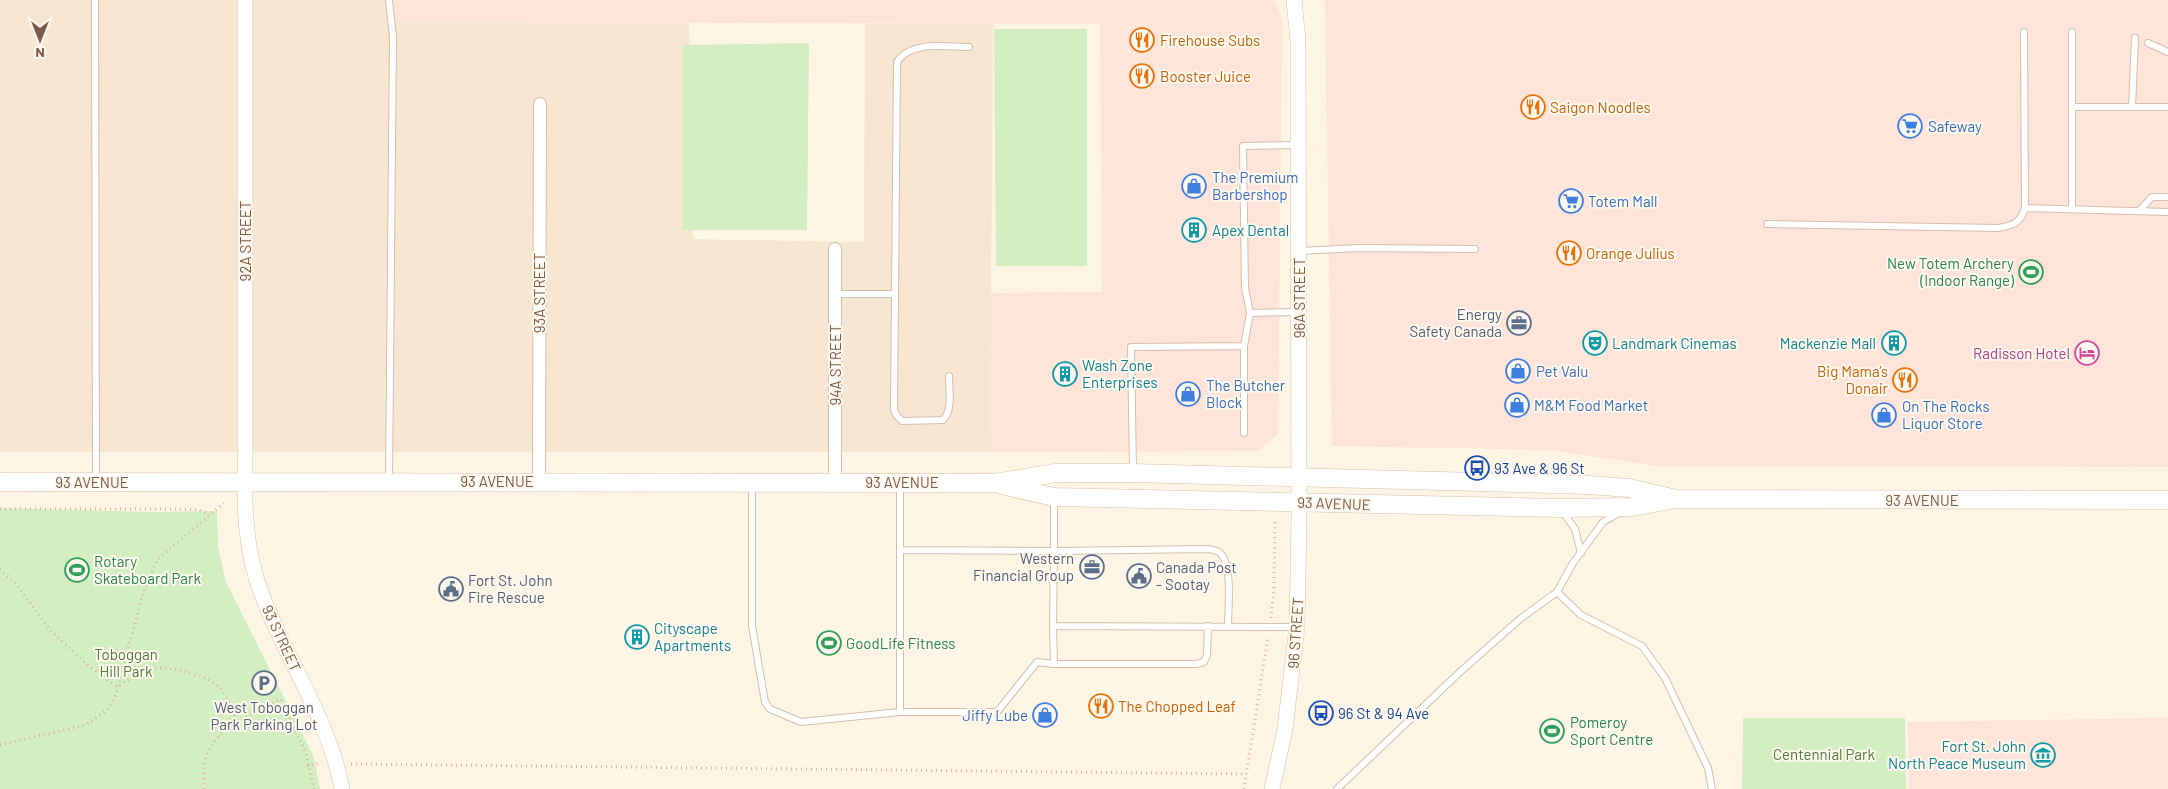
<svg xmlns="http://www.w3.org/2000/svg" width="2168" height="789" font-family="Barlow,sans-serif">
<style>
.residential{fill:#f7e7d2}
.commercial{fill:#ffe4d9}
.green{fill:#d3eec1}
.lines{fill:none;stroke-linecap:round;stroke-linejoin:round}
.service-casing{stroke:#d4beac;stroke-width:8}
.minor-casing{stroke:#d4beac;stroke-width:14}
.tertiary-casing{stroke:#d4beac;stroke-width:16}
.secondary-casing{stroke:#d8bea9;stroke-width:19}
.path{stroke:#ddb59c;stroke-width:3;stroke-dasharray:1 4;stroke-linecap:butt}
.service{stroke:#fff;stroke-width:6}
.minor{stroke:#fff;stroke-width:12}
.tertiary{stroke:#fff;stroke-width:15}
.secondary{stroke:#fff;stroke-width:18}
.labels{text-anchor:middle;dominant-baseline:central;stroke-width:4;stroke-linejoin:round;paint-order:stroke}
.food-label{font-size:15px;fill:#c56008;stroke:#fff8ee;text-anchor:start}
.shop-label{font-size:15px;fill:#366cbe;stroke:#fff8ee;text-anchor:start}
.culture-label{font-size:15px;fill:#0d838f;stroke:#fff8ee;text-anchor:start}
.street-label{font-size:15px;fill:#7b5a47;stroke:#fff8ee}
.leisure-label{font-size:15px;fill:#27864d;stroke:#fff8ee;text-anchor:start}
.service-label{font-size:15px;fill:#4e5e75;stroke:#fff8ee;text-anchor:end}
.hotel-label{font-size:15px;fill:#b23c85;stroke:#fff8ee;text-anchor:end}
.transit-label{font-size:15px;fill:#164399;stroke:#fff8ee;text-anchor:start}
.park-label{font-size:15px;fill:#4d7c3b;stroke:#fff8ee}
</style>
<rect width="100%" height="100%" fill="#fff5e5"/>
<path class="residential" d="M0 0H384V22L689 23 693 239 864 242 865 24 993 23 990 452H0Z"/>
<path class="commercial" d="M384 0H1275L1282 19 1278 434 1258 451 990 452 991 293 1102 292 1100 24 384 22Z
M1325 0H2168V467L1656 466 1550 450 1332 446Z
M2168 718V789H1909L1908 722Z"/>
<path class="green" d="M994 29H1087V266H996Z
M809 43 807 230H683V45Z
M0 508 153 512 217 511 218 547 226 582 314 757 320 789H0Z
M1743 718H1905L1906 789H1742Z"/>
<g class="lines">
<g class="service-casing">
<path id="service" d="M95 0 96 481
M389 0 393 37 389 481
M2024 32 2025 208 2168 212
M2148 43 2168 52
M2073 107H2168
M2132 107 2135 38
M2072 210V32
M2139 211 2152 197H2168
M1767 224 1998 228C2013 225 2020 224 2025 208
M1300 251 1358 248 1475 249
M835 294H895L897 62C911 40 947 47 969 47
M895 294 894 410 897 416 902 421 943 420C953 410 949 390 949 376
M1250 313 1297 312
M1244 346 1250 313 1245 288 1243 146 1297 145
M1133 471 1131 347 1244 346V433
M900 484V550L1054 551 1053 626 1296 627
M752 485V626L765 702 770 709 801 722 900 712V550
M1054 497V551L1208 549C1212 550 1217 550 1220 553 1233 564 1228 610 1228 626
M1563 512 1575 529 1581 553
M1557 592 1581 615 1642 646 1665 678 1708 768 1712 789
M1054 664H1196L1204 662 1207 655 1208 626
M900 712H997L1037 662 1054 664 1053 626
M1337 789 1461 671 1520 619 1557 592 1573 563 1603 522 1619 513"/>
</g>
<g class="minor-casing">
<path id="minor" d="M835 249V482
M539 481 540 104"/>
</g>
<g class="tertiary-casing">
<path id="tertiary" d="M245 0V503C246 530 249 555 257 581 281 653 328 714 342 789
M1272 789 1285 729 1297 627 1299 520 1298 41 1294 0"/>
</g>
<g class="secondary-casing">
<path id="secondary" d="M0 482 994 483 1055 473H1133L1589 485 1629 488 1676 499
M1001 485 1054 497 1559 508 1632 507 1676 499 2168 500"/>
</g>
<path class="path" d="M0 509H179L199 510 209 515
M0 569 17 585 50 630 89 666 117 687C149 667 156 663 193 674 204 677 215 681 222 691 229 700 233 713 238 723
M1271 618 1274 587 1275 518
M0 745 86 725 107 710 115 697 142 597 157 560 224 503
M351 764 1245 774
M307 766 322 763
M204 789C204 779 203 767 206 758 214 727 256 713 281 699L306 753 314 789
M1244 789 1268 637"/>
<use href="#service" class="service"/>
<use href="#minor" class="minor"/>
<use href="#tertiary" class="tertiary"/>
<use href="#secondary" class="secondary"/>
</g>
<defs>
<g id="restaurant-ring" transform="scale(1.25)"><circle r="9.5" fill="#fff8ee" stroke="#e8710a" stroke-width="1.5"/><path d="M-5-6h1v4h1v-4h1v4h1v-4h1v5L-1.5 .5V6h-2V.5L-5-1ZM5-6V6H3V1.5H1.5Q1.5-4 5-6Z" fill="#e8710a"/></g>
<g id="supermarket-ring" transform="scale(1.25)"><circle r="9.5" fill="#fff8ee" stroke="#3f7fe0" stroke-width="1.5"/><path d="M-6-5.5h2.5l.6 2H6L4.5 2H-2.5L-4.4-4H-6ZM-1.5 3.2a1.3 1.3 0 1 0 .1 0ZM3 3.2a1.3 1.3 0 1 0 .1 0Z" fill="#3f7fe0"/></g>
<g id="shop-ring" transform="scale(1.25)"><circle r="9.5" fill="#fff8ee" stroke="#3f7fe0" stroke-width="1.5"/><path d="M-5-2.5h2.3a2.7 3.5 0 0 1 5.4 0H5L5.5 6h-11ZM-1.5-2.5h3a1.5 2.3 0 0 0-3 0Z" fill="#3f7fe0"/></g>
<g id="building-ring" transform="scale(1.25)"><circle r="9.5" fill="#fff8ee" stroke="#0f9aa8" stroke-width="1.5"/><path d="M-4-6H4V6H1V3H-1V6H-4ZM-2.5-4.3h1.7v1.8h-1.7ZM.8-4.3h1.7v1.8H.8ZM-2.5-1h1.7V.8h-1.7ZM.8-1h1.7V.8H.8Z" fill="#0f9aa8"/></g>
<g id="stadium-ring" transform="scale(1.25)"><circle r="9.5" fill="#fff8ee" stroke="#2e9e5b" stroke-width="1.5"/><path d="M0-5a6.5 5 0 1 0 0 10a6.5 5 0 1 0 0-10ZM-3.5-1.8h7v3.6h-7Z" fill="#2e9e5b"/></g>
<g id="office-ring" transform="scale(1.25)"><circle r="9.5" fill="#fff8ee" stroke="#5c6f8a" stroke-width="1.5"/><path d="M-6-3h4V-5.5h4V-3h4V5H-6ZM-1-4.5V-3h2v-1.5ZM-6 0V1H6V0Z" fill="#5c6f8a"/></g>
<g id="theatre-ring" transform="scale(1.25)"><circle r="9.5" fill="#fff8ee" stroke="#0f9aa8" stroke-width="1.5"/><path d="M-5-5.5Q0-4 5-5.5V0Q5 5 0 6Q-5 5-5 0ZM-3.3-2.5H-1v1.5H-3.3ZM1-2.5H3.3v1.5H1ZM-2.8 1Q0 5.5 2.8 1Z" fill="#0f9aa8"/></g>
<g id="hotel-ring" transform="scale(1.25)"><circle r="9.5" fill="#fff8ee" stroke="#d1479c" stroke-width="1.5"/><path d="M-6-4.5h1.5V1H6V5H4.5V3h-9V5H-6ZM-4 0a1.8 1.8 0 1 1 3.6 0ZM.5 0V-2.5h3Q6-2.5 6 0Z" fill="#d1479c"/></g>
<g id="bus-ring" transform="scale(1.25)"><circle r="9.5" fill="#fff8ee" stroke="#1a4fb4" stroke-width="1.5"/><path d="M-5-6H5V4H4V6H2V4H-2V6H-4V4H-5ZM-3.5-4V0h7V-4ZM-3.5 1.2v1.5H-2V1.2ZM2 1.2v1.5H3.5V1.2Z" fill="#1a4fb4"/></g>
<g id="civic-ring" transform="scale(1.25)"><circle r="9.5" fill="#fff8ee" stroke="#5c6f8a" stroke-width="1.5"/><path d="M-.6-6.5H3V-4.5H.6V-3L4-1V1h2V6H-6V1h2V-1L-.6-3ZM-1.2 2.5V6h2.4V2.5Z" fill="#5c6f8a"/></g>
<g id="parking-ring" transform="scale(1.25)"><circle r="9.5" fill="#fff8ee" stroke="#5c6f8a" stroke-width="1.5"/><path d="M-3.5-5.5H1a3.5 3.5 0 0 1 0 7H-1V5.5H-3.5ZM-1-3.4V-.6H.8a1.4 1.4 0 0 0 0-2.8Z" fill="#5c6f8a"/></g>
<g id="museum-ring" transform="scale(1.25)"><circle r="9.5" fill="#fff8ee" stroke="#0f9aa8" stroke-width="1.5"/><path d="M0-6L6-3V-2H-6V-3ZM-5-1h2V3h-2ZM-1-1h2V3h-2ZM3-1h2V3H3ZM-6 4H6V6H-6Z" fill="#0f9aa8"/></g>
</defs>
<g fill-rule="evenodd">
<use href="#restaurant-ring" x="1142" y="40"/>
<use href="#restaurant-ring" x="1142" y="76"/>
<use href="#restaurant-ring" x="1533" y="107"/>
<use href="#supermarket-ring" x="1910" y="126"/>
<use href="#shop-ring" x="1194" y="186"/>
<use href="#supermarket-ring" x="1571" y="201"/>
<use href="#building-ring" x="1194" y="230"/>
<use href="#restaurant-ring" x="1569" y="253"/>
<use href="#stadium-ring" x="2031" y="272"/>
<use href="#office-ring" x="1519" y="323"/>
<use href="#theatre-ring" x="1595" y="343"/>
<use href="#building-ring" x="1894" y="343"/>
<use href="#hotel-ring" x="2087" y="353"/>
<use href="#shop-ring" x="1518" y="371"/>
<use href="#building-ring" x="1065" y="374"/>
<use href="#restaurant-ring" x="1905" y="380"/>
<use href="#shop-ring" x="1188" y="394"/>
<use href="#shop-ring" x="1517" y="405"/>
<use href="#shop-ring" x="1884" y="415"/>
<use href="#bus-ring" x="1477" y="468"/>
<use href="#office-ring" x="1092" y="567"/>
<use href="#stadium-ring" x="77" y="570"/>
<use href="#civic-ring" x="1139" y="576"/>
<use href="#civic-ring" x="451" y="589"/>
<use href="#building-ring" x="637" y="637"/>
<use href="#stadium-ring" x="829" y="643"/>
<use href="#parking-ring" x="264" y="683"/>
<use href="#restaurant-ring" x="1101" y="706"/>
<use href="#bus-ring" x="1321" y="713"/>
<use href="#shop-ring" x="1045" y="715"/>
<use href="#stadium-ring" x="1552" y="731"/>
<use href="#museum-ring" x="2043" y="755"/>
</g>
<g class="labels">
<g class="food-label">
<text x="1160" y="40">Firehouse Subs</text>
<text x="1160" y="76">Booster Juice</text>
<text x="1550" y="107">Saigon Noodles</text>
<text x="1586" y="253">Orange Julius</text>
<text x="1888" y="371" text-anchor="end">Big Mama’s<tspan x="1888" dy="17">Donair</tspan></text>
<text x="1118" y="706">The Chopped Leaf</text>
</g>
<g class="shop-label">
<text x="1928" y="126">Safeway</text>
<text x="1212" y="177">The Premium<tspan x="1212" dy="17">Barbershop</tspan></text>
<text x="1588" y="201">Totem Mall</text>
<text x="1536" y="371">Pet Valu</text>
<text x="1206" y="385">The Butcher<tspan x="1206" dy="17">Block</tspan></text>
<text x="1534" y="405">M&amp;M Food Market</text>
<text x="1902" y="406">On The Rocks<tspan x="1902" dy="17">Liquor Store</tspan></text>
<text x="1028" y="715" text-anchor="end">Jiffy Lube</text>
</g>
<g class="culture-label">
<text x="1212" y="230">Apex Dental</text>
<text x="1612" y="343">Landmark Cinemas</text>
<text x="1876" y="343" text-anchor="end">Mackenzie Mall</text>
<text x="1082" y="365">Wash Zone<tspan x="1082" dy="17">Enterprises</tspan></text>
<text x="654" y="628">Cityscape<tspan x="654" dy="17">Apartments</tspan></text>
<text x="2026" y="746" text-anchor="end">Fort St. John<tspan x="2026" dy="17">North Peace Museum</tspan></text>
</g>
<g class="street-label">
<text transform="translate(245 241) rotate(-90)">92A STREET</text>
<text transform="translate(539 293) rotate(-90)">93A STREET</text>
<text transform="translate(1299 298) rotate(-90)">96A STREET</text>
<text transform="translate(835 365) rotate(-90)">94A STREET</text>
<text x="497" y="481">93 AVENUE</text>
<text x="92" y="482">93 AVENUE</text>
<text x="902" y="482">93 AVENUE</text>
<text x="1922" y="500">93 AVENUE</text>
<text transform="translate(1334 503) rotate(2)">93 AVENUE</text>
<text transform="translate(1295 633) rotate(-86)">96 STREET</text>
<text transform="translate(282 638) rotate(65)">93 STREET</text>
</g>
<g class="leisure-label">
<text x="2014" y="263" text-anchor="end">New Totem Archery<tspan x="2014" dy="17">(Indoor Range)</tspan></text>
<text x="94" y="561">Rotary<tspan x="94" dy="17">Skateboard Park</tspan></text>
<text x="846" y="643">GoodLife Fitness</text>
<text x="1570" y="722">Pomeroy<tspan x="1570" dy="17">Sport Centre</tspan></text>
</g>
<g class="service-label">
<text x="1502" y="314">Energy<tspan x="1502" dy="17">Safety Canada</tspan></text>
<text x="1074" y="558">Western<tspan x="1074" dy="17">Financial Group</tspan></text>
<text x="1156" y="567" text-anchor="start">Canada Post<tspan x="1156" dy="17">- Sootay</tspan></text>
<text x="468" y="580" text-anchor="start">Fort St. John<tspan x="468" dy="17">Fire Rescue</tspan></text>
<text x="264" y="707" text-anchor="middle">West Toboggan<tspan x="264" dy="17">Park Parking Lot</tspan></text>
</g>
<g class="hotel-label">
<text x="2070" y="353">Radisson Hotel</text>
</g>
<g class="transit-label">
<text x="1494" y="468">93 Ave &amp; 96 St</text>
<text x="1338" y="713">96 St &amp; 94 Ave</text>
</g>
<g class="park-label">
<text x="126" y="654">Toboggan<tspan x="126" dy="17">Hill Park</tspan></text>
<text x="1824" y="754">Centennial Park</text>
</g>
</g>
<g transform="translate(40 40) rotate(180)" stroke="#fff8ee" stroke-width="4" paint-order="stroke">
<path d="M0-4L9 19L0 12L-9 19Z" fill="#7b5a47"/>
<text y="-8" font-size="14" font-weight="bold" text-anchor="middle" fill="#7b5a47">N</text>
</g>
</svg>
